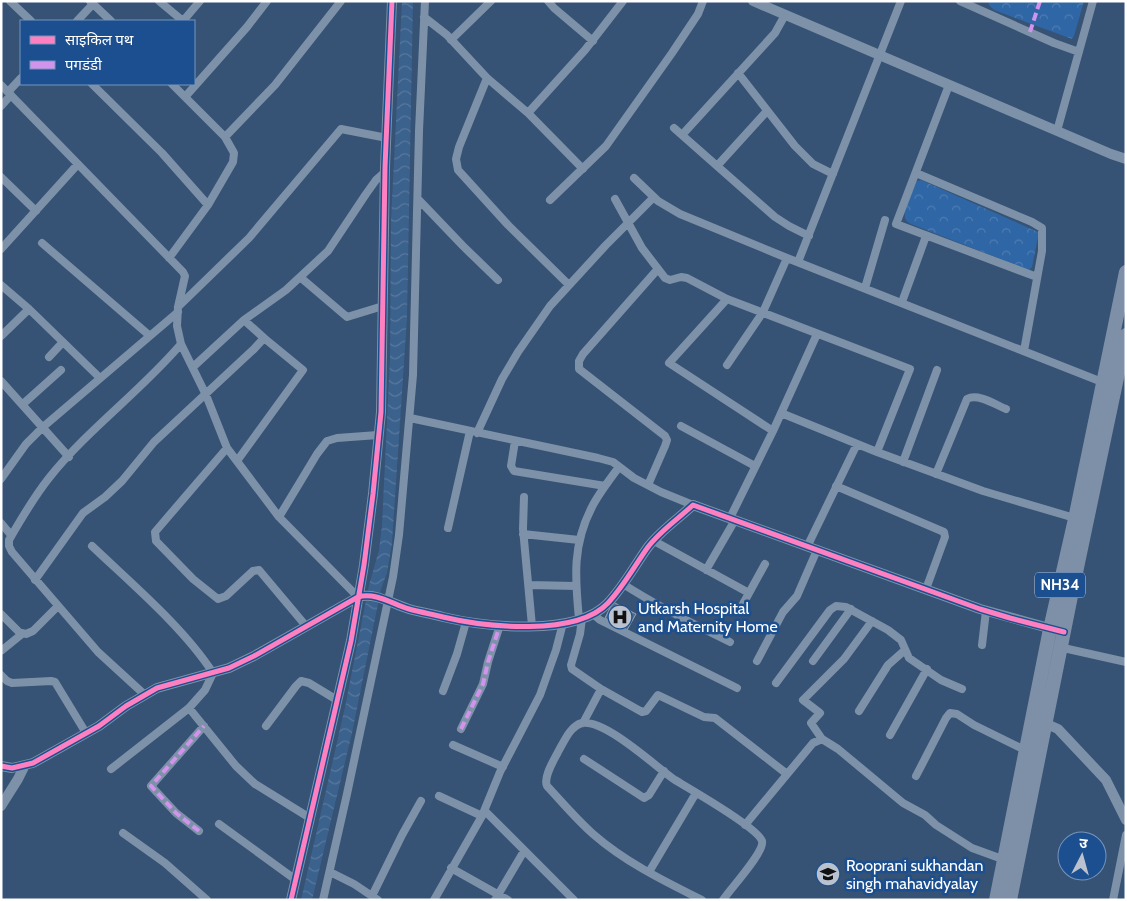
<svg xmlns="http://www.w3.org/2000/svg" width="1127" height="901" font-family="Cabin,'Noto Sans Devanagari',sans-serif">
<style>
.park{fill:url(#park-crowns)}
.water{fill:url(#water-waves)}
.building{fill:url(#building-hatch);stroke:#92a2b6}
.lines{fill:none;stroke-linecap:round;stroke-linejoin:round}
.minor{stroke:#7d92a8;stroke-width:8}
.tertiary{stroke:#7d92a8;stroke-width:10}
.trunk{stroke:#7e90a7;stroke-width:14}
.quiet{stroke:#d193ec;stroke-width:4;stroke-dasharray:8 4;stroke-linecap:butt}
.cycleway-casing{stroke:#1b4f8f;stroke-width:8}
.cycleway{stroke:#ff80c0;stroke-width:5}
.labels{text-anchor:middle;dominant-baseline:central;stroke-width:5;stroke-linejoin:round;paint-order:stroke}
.shield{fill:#1b4f8f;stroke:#bbcadd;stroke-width:1}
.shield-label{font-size:15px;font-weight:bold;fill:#fff}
.poi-label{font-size:16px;fill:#fff;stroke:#1b4f8f;text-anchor:start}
</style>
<defs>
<pattern id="park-crowns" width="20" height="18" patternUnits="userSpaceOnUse" patternTransform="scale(1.25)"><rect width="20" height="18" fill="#2f66a5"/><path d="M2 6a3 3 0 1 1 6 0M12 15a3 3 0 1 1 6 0" fill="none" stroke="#4e7db2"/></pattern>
<pattern id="water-waves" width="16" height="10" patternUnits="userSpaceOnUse" patternTransform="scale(1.25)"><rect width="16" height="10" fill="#3b618d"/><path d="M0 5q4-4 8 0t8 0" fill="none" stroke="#58799e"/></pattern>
<pattern id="building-hatch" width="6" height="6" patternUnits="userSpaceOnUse" patternTransform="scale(1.25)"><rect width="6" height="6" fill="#526984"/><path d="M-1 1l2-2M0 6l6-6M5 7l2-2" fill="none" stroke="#6c8096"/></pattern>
</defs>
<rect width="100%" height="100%" fill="#365274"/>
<path class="park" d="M990 1H1084L1074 36 1072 39 994 10 988 4Z
M921 180 1038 232V237L1032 267 1029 270 1026 269 911 224C908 222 906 221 905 218 903 211 914 188 917 181Z"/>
<path class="water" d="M402 1H413L407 318 392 543 387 573 381 589 352 733 312 900H301L345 707 369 585 379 550 382 525 390 357 391 220Z"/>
<path class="building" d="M613 602 636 614 627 630 605 618Z"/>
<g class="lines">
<path class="minor" d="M10 1 31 21
M90 1 111 21
M159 1 183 21
M548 1 554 8 593 41
M960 1 1054 43 1079 52
M424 17 447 35 487 78 528 113 583 169
M77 21 93 4
M183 21 200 1
M451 40 491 1
M738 73 795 146 813 164 833 174
M487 78 459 147 456 159 458 170 508 225 569 285
M92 84 162 153 208 205
M1 85 183 272 185 276 178 307 177 326 181 344 206 395 227 448 279 517 358 597
M949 85 896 224 1037 277
M8 92 21 78
M185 97 247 27 267 1
M1 106 11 95
M528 113 585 50 623 1
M674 128 775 217 789 226 809 236
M1057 131 1093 1
M682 135 775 33 785 15
M225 137 275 85 341 1
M717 166 767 111
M916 173 1032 222 1042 228V251L1024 351
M1 177 36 211
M634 178 658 201 680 214 787 258 1102 382
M418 199 463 246 498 280
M615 199 642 248 665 278 670 280 681 277 687 278 727 299 910 369 877 452
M550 200 606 146 672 53 698 14 703 1
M42 243 150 336
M1 249 78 164
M169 258 208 205 233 162 234 153 225 137 172 84
M798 262 901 1
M300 277 347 317 383 306
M1 285 29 309 100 378
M865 288 885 220
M727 299 669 363 773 431
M902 302 926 236
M178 307 249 238 341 129 387 138
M1 336 29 309
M49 357 63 342
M727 365 763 312 787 258
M193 367 244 320 286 290 328 251 366 194 376 180 385 172
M1 381 69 457
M23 404 61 370
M781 413 877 452 983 491 1078 519
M410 418 598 458 613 462 634 478 661 492 693 505
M681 426 755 466
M477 433 502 379 518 352 550 306 606 245 654 197
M515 441 511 466 514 471 605 486
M227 448 155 532 156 541 193 579 218 599 226 596 253 571 259 570 306 626
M237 461 303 370 264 338
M903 462 937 370
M936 474 967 399C978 393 996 405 1006 409
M1 479 26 444 43 427 178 312
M648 485 665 446 667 440 665 436 579 369V361L583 354 657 270
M836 486 944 532 945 537 926 589
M524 497 523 529 532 626
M279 517 317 454 327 441 337 438 378 435
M730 518 773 431 817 334
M1 523 11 535
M448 528 470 431
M523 534 579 540
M654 541 749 593
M92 546C132 584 184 628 213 673L205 690 189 708 111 769
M807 547 857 444
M706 570 735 520
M35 580 83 513 105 497 122 481 154 442 254 349 264 338 244 320
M623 584C657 606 693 624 730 642
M529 585 576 586
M743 604 765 564
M1 614 19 632 26 634 33 631 58 606
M593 614 600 620 737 688
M582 618 580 634 571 665 572 669 601 689 583 723
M579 619C575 578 572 544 593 505 600 492 610 479 619 467
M982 645 986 611
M1059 647 1126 662
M1 651 22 634
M757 661 783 612 797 596 817 550
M813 661 851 609
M1 675 7 681 12 683 51 681 55 682 86 733
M776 683 830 610 836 606 846 607 888 630 901 640 909 658 941 680 962 689
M601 689 642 712 646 711 658 695 704 717 715 718 787 774
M443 691 457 654 466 622
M145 695 98 652 12 552 9 546V540C21 519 34 497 49 478 88 429 140 392 181 344
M189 708 236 766 255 784 310 818
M859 711 888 665 905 650
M266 726 296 686 301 681 309 683 337 700
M461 729 483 684 488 662 500 625
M890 735 927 669
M822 739 811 723 820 713 803 700 844 659 872 621
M453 745 503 767
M584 759 644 798 649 795 664 771
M916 776 946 718 950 713 957 714 974 725 1027 751
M439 796 482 816
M485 811 574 900
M219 824 296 880
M745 825 813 743 822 739 838 749 903 803 925 815 936 825 972 848 1005 860
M199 831 176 813 151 786 204 726
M123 833 165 863 207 900
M451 868 508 900
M330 872 354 884 378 900
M649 872 696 793
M372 896 402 835 421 801
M323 900 347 794 393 577 399 535 413 375 419 131 425 1
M434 900 482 816 500 772 540 695 556 650 563 623
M495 900 524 851
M702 900C664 881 625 862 593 834 576 819 562 802 547 786 543 777 554 760 558 752 564 742 570 726 582 723 605 719 656 767 675 780 690 789 758 828 762 841 765 852 730 889 723 900
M1113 900 1126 835"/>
<path class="tertiary" d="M753 1 1111 154 1126 159
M1040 721 1058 729 1106 780 1126 820
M1 766 12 768 33 763 99 726 126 706 157 688 229 668 254 656 358 597C376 592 392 604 409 609 420 612 431 614 443 617 485 627 576 637 608 603 624 586 635 565 648 547 660 531 678 519 693 505L980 609 1056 630
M1 806 18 779 25 765
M291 900 351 641 364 565 373 494 381 412 385 167 392 1"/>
<path class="trunk" d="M996 900 1050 629 1075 519 1126 272
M1010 900 1071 596 1126 335"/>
<path class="quiet" d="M1030 32 1040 1
M461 729 483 684 488 662 500 625
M199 831 176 813 151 786 204 726"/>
<g class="cycleway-casing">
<path id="cycleway" d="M1 766 12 768 33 763 99 726 126 706 157 688 229 668 254 656 358 597C376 592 392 604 409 609 420 612 431 614 443 617 485 627 576 637 608 603 624 586 635 565 648 547 660 531 678 519 693 505L980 609 1010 618 1064 632
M291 900 351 641 364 565 373 494 381 412 385 167 392 1"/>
</g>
<use href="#cycleway" class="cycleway"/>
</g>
<defs>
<g id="hospital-disc" transform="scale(1.25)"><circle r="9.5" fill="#b9c2ce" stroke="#1b4f8f"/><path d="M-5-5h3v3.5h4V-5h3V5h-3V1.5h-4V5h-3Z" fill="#111"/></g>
<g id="school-disc" transform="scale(1.25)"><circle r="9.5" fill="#b9c2ce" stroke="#1b4f8f"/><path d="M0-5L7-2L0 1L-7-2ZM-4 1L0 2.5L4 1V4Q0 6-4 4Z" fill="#111"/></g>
</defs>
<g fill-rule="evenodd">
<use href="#hospital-disc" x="620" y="617"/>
<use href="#school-disc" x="828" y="874"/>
</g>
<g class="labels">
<rect class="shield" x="1035" y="572.5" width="50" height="25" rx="4"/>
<g class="shield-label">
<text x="1060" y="585">NH34</text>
</g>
<g class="poi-label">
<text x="638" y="608">Utkarsh Hospital<tspan x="638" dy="18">and Maternity Home</tspan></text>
<text x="846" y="865">Rooprani sukhandan<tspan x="846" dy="18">singh mahavidyalay</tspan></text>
</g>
</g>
<rect width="1127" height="901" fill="none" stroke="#ffffff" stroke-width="5"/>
<rect x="20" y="20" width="175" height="65" fill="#1b4f8f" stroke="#7695bc"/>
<rect x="30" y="36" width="25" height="8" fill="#ff80c0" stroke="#7695bc"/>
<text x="65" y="45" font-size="15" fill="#ffffff">साइकिल पथ</text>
<rect x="30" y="61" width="25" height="8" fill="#d193ec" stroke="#7695bc"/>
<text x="65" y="70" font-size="15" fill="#ffffff">पगडंडी</text>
<g transform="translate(1082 856) rotate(6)"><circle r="24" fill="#1b4f8f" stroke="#7695bc"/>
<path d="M0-4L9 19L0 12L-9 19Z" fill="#b9c2ce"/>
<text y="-8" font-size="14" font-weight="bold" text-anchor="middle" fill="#ffffff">उ</text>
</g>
</svg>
